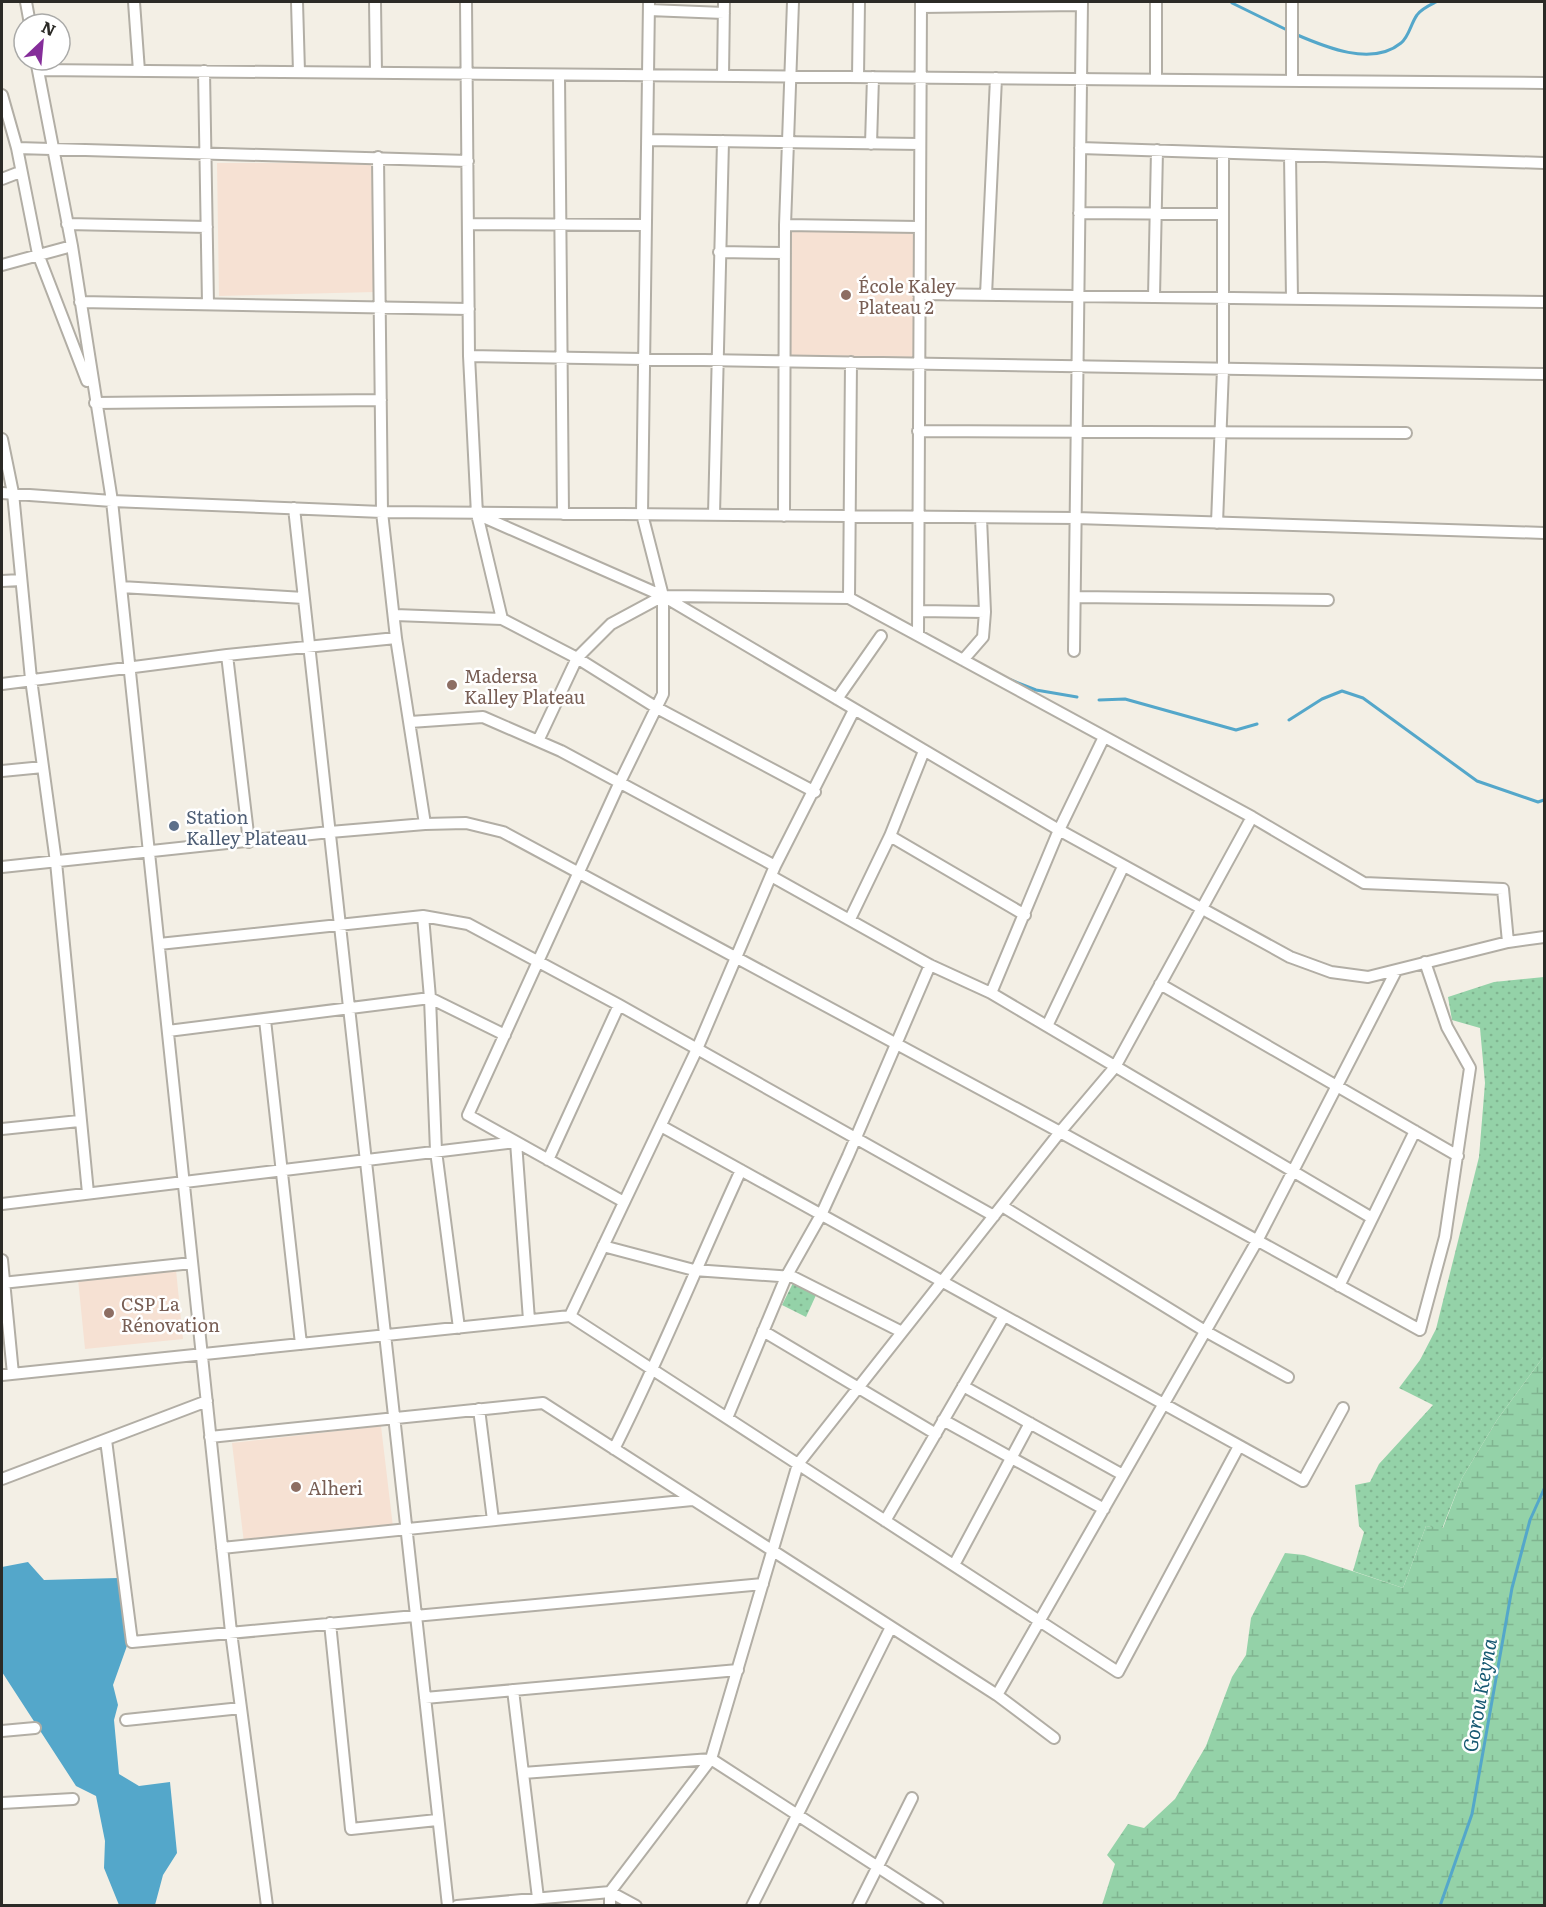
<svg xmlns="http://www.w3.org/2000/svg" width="1546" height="1907" font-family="Literata,serif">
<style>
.education{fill:#f6e1d3}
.grass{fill:url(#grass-dots)}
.wetland{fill:url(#wetland-marsh)}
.water{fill:#54a7ca}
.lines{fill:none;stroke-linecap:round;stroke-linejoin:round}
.stream{stroke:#54a7ca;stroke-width:3}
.minor-casing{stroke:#b2aea5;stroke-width:14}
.minor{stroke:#fff;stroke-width:10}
.education-dot{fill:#8d6e63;stroke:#fff;stroke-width:2}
.service-dot{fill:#5c6f8a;stroke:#fff;stroke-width:2}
.labels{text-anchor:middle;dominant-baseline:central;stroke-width:5;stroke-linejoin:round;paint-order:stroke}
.education-label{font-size:18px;fill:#785e54;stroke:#fff;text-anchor:start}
.service-label{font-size:18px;fill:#4e5e75;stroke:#fff;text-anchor:start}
.water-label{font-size:20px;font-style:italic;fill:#185a73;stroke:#fff}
</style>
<defs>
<pattern id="grass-dots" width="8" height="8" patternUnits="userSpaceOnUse" patternTransform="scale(1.5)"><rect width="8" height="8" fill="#94d2a8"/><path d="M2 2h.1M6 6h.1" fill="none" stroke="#80b490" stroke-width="1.8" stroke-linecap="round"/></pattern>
<pattern id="wetland-marsh" width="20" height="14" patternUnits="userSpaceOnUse" patternTransform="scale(1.5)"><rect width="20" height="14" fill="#94d2a8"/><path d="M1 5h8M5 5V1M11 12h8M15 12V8" fill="none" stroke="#80b490"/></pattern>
</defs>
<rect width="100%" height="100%" fill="#f3efe5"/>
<path class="education" d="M217 163H371L375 292 219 296Z
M792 231 914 233 913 357 790 355Z
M176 1270 183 1339 85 1349 78 1279Z
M381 1426 393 1527 244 1543 232 1443Z"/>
<path class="grass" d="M1544 977V1356L1497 1420 1462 1478 1442 1529 1426 1526 1403 1588 1353 1571 1364 1532 1359 1526 1355 1485 1370 1482 1379 1464 1433 1405 1399 1388 1420 1360 1436 1329 1479 1157 1485 1083 1480 1028 1452 1020 1448 997 1494 982Z
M794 1281 817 1293 806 1317 782 1305Z"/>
<path class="wetland" d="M1544 1356V1905H1102L1115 1864 1107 1855 1128 1824 1144 1828 1175 1799 1206 1746 1232 1677 1246 1655 1251 1618 1285 1553 1304 1555 1403 1588 1426 1526 1443 1528 1462 1478 1497 1420Z"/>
<path class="water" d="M28 1562 44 1580 118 1578 128 1643 113 1685 118 1705 114 1720 119 1774 139 1786 170 1782 177 1853 163 1875 155 1905H119L104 1868 105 1841 96 1796 76 1786 2 1672V1567Z"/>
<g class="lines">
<path class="stream" d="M1232 3 1289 31
M1295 34C1325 47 1372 67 1401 43 1409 37 1411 23 1417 15 1421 9 1430 5 1436 2
M1011 680 1036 690 1077 697
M1099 700 1125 699 1236 730 1257 724
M1289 720 1322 699 1342 691 1363 698 1477 781 1538 802 1544 800
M1440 1906 1472 1814 1512 1588 1530 1520 1544 1489"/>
<g class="minor-casing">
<path id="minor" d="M26 2 30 24
M134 2 139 71
M297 2 299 72
M375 2 376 73
M466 2 469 356 477 514 502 619
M1156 2V80
M1292 2V81
M921 7 1082 5
M649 10 724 13
M36 60 72 246 112 501 231 1632 267 1906
M38 70 1544 83
M204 71 208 304
M559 75 563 514
M723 76 724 2
M858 77 859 2
M2 95 17 148 38 254 87 381
M647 140 920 144
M871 144 873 77
M17 148 468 161
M1080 148 1544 163
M1290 155 1292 299
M378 157 382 512 396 638 425 824
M2 179 20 172
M1079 213 1223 214
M67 224 207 227
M469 224 646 225
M785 225 918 227
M719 252 785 253
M2 265 72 246
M919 294 1544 302
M986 295 996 78
M1154 297 1157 150
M80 302 469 309
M469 356 1544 374
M95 403 381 400
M918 431 1406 433
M2 439 13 493 31 679 56 862 88 1193
M2 493 112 501 382 512 1076 518 1544 533
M294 508 448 1906
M714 515 723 141
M481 516 663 596 1059 830 1290 957 1331 972 1368 977 1508 942 1544 937
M784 516 785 225 793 2
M1217 523 1223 369V153
M2 581 21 580
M121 587 304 598
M664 596 849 598 1252 817 1364 883 1503 889 1508 942
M1075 597 1328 600
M849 598 851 362
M919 611 985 612
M395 615 502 619 577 658 657 708 815 792
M918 635 921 2
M1074 651 1082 2
M227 655 249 842
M963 660 983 637 985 612 981 518
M2 684 227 655 396 638
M837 699 881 636
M410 722 483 717 561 751 775 866
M538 741 577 658 611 624 663 596 642 514 649 2
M2 771 43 767
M890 836 1025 915
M2 867 330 832 425 824 466 823 503 832 1060 1132 1420 1330 1445 1237 1470 1068 1447 1027 1425 962
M771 876 930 965 991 993 1372 1218
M423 916 430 998 436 1151 459 1328
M850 919 890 836 924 751
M159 944 423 916 468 924 619 1005 994 1216
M1160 984 1458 1156
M991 993 1059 830 1104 737
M265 1020 301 1344
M1047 1026 1123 867
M168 1031 430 998 505 1035
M661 1126 1303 1481 1343 1408
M2 1129 79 1121
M548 1160 619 1005
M624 1202 468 1115 619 784 663 694V596
M2 1204 516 1142 529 1320
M1002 1206 1205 1331 1288 1377
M603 1246 694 1270 793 1277 902 1332
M2 1260 13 1374
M2 1283 192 1263
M1339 1286 1415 1131
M570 1316 697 1049 775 866 854 710
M763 1331 936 1434
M2 1375 570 1316 1118 1672 1239 1446
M963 1386 1123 1475
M479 1409 493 1520
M727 1418 786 1277 821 1215 848 1156 930 965
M943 1420 1104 1509
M210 1437 543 1403 997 1695 1054 1738
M106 1440 132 1642 763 1584
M614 1449C660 1358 698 1263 741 1170
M2 1479 207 1401
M885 1521 1004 1316
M222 1548 692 1500
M954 1565 1030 1423
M330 1623 351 1829 437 1820
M513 1690 538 1898
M997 1695 1257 1241 1396 971
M425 1698 738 1670
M126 1720 241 1708
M2 1731 35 1728
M523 1773 711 1759 938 1906
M2 1803 73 1799
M457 1906 610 1892 711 1759 798 1464 1060 1132 1115 1067 1252 817
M610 1906V1892L636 1906
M752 1906 891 1627
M858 1906 912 1798"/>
</g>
<use href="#minor" class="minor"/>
</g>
<g class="education-dot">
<circle cx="846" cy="295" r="6"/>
<circle cx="452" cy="685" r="6"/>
<circle cx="109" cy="1313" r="6"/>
<circle cx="296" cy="1487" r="6"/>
</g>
<circle class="service-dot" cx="174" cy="826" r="6"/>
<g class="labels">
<g class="education-label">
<text x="858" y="285">École Kaley<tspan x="858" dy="21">Plateau 2</tspan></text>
<text x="464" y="675">Madersa<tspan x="464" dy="21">Kalley Plateau</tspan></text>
<text x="121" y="1303">CSP La<tspan x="121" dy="21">Rénovation</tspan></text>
<text x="308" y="1487">Alheri</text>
</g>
<g class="service-label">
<text x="186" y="816">Station<tspan x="186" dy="21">Kalley Plateau</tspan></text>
</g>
<g class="water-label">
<text transform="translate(1478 1695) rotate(-80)">Gorou Keyna</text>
</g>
</g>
<rect width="1546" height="1907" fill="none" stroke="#2b2a26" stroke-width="6"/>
<g transform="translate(42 42) rotate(26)"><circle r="28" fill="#ffffff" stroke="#aaaaa8" stroke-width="1.5"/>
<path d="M0-4.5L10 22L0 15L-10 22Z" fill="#852d9a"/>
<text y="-9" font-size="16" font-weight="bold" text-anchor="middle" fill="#2b2a26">N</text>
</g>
</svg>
